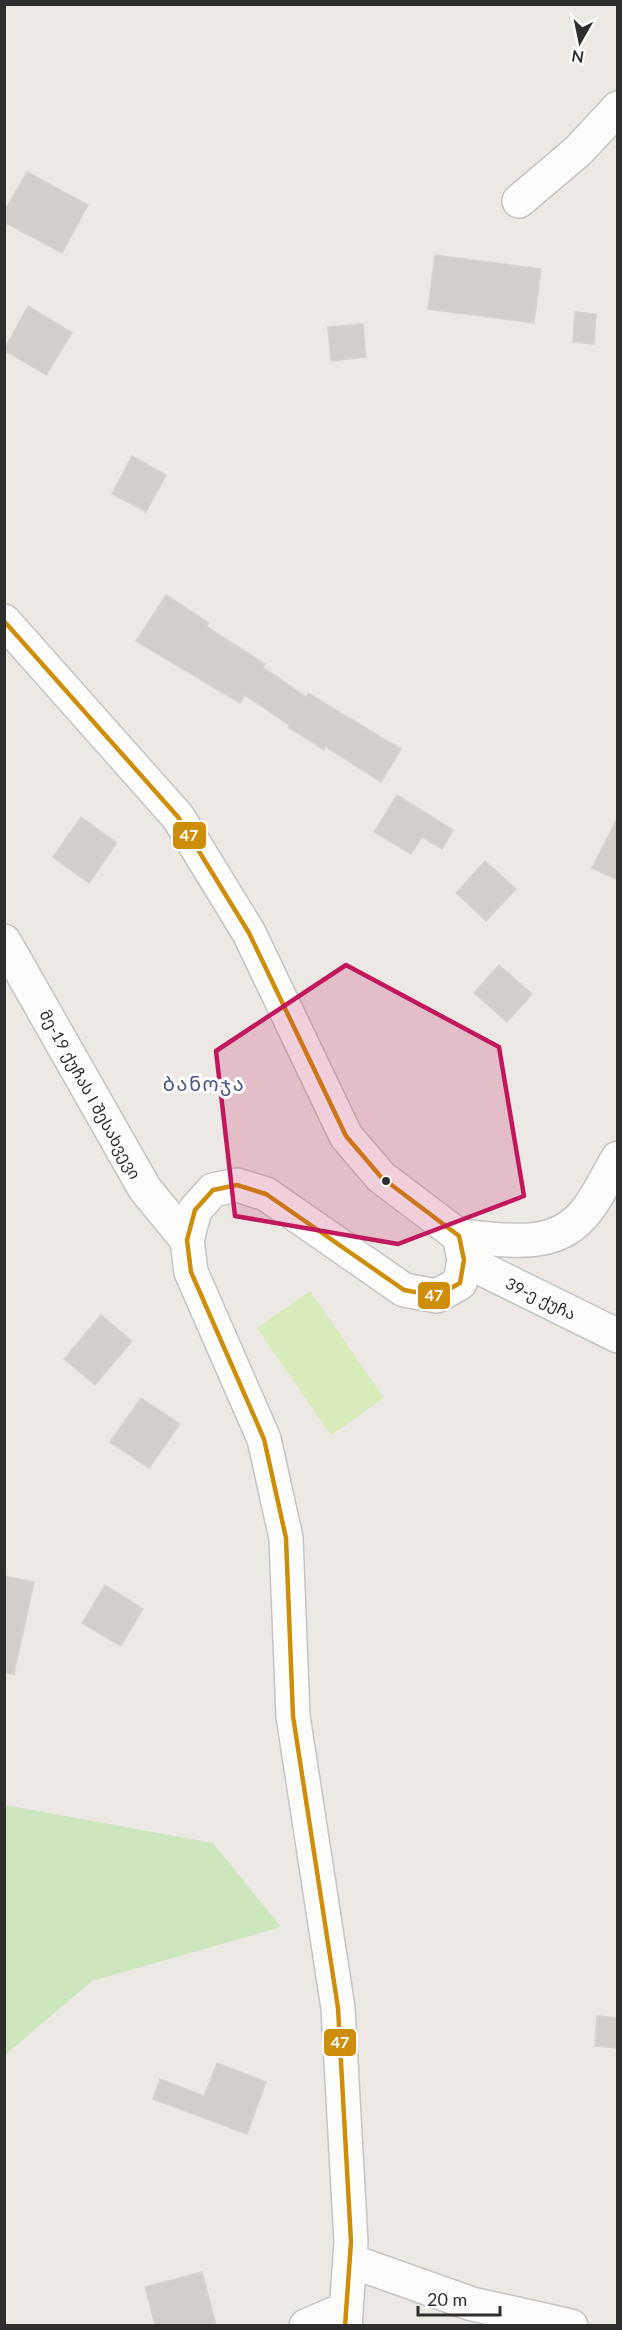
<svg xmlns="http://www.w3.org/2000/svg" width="622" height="2330" font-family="Lato,'Noto Sans Georgian',sans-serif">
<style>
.green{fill:#cee6be}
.pitch{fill:#d9eabb}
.building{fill:#d1cecb;stroke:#d7d4d0;stroke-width:1.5}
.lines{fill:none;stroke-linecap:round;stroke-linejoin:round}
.minor-casing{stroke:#c5c4c5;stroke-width:36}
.minor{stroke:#fcfcfb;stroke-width:33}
.bus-1-casing{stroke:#fff;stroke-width:9}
.bus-1{stroke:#cf8e09;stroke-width:4.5}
.marked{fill:#c2185b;fill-opacity:0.2;stroke:#c2185b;stroke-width:4.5;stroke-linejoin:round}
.bus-dot{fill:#2e2e2e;stroke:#fff;stroke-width:2}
.labels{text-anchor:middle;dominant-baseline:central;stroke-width:6;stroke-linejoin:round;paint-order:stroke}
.street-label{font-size:16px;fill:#2e2e2e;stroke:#fff}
.quarter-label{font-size:20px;letter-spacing:1.5px;fill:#4d5680;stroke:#fff}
.line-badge{stroke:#fff;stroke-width:2}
.badge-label{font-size:16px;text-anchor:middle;font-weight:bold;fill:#fff}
</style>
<rect width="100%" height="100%" fill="#ece8e4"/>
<path class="green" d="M5 1805 213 1843 281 1927 92 1981 5 2055Z"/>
<path class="pitch" d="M310 1291 384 1398 331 1435 257 1328Z"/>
<path class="building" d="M27 172 88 205 62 253 4 222V212Z
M435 255 541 269 534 323 428 309Z
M28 306 72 333 46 375 4 350Z
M575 312 596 314 594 344 573 342Z
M363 324 366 357 331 361 328 327Z
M132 456 166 475 146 512 112 494Z
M166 595 209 623 207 627 265 664 263 667 306 697 308 693 401 749 381 782 326 747 324 750 288 727 289 725 245 695 240 703 136 641Z
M397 795 453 830 442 849 422 837 411 854 374 832Z
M81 817 117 843 89 883 53 857Z
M618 817V880L592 868Z
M485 861 516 889 486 921 456 893Z
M499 965 532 994 507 1022 474 993Z
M101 1315 132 1341 95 1385 64 1359Z
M141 1398 180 1424 149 1468 110 1442Z
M4 1576 34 1582 14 1674 4 1673Z
M105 1585 143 1609 121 1646 82 1623Z
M597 2016 618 2018V2048L595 2046Z
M217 2063 266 2082 247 2134 153 2099 160 2079 204 2096Z
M202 2272 216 2325H155L145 2287Z"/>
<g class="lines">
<g class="minor-casing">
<path id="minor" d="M519 201 578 151 618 108
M4 621 178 817 249 933 346 1136 381 1177 459 1236 464 1260 460 1283 437 1296 404 1290 266 1194 237 1185 213 1190 195 1210 187 1240 191 1272 264 1439 286 1538 293 1716 338 2008 351 2242 345 2326
M4 941 145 1189 187 1240
M459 1236C500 1239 550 1251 581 1217 596 1202 606 1177 618 1158
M464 1260 618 1336
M351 2261 472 2304 571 2326
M306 2326 345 2309"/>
</g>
<use href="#minor" class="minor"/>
<g class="bus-1-casing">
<path id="bus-1" d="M4 621 178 817 249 933 346 1136 381 1177 459 1236 464 1260 460 1283 437 1296 404 1290 266 1194 237 1185 213 1190 195 1210 187 1240 191 1272 264 1439 286 1538 293 1716 338 2008 351 2242 345 2326"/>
</g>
<use href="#bus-1" class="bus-1"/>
</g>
<path class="marked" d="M346 965 499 1047 524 1196 398 1244 235 1216 216 1051Z"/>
<circle class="bus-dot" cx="386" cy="1181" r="5"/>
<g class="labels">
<g class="street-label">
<text transform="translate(91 1094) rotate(61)">მე-19 ქუჩას I შესახვევი</text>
<text transform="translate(541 1298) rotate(26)">39-ე ქუჩა</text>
</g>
<g class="quarter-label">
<text x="204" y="1083">ბანოჯა</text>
</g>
</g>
<g class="line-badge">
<rect x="172" y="821" width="35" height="29" rx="6" fill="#cf8e09"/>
<rect x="417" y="1281" width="34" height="29" rx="6" fill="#cf8e09"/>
<rect x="323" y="2028" width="34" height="29" rx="6" fill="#cf8e09"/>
</g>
<g class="badge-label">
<text x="189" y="841">47</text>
<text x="434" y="1301">47</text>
<text x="340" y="2048">47</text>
</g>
<rect width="622" height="2330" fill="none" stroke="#2e2e2e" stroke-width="12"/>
<g transform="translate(580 42) rotate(189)" stroke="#ffffff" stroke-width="4.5" paint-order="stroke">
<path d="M0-4.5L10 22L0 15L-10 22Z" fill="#2e2e2e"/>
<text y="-9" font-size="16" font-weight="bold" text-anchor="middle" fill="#2e2e2e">N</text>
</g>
<path d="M418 2306v9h82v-9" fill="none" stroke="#2e2e2e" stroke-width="3"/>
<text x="427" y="2306" font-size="18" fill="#2e2e2e" stroke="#ffffff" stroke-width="4.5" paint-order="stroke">20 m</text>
</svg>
